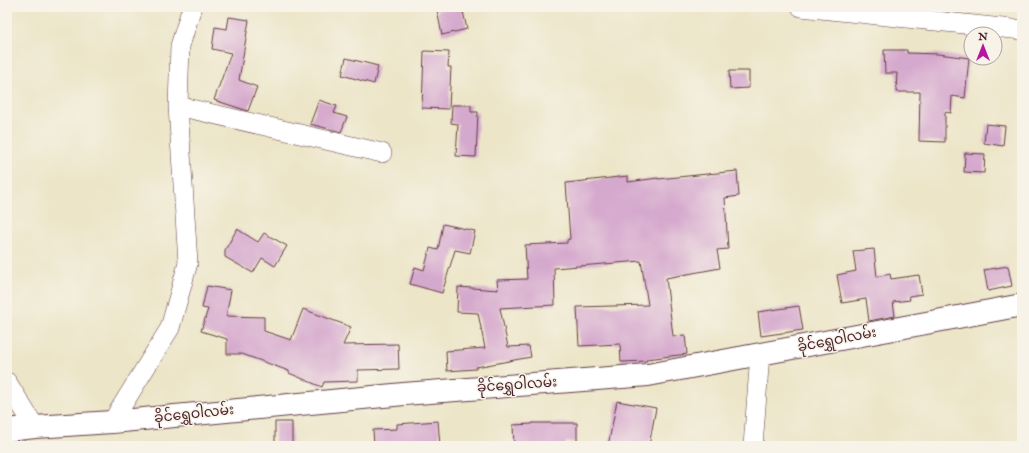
<svg xmlns="http://www.w3.org/2000/svg" width="1029" height="453" font-family="'IM FELL English','Noto Sans Myanmar',serif">
<style>
.building{fill:#d5a8cd}
.lines{fill:none;stroke-linecap:round;stroke-linejoin:round}
.minor-casing{stroke:#623d43;stroke-width:20}
.tertiary-casing{stroke:#623d43;stroke-width:24}
.minor{stroke:#fff;stroke-width:19}
.tertiary{stroke:#fff;stroke-width:22}
.labels{text-anchor:middle;dominant-baseline:central;stroke-width:3;stroke-linejoin:round;paint-order:stroke}
.street-label{font-size:14px;fill:#4a1f2b;stroke:#f7f3e8}
</style>
<rect width="100%" height="100%" fill="#f7f3e8"/>
<filter id="ink" filterUnits="userSpaceOnUse"><feTurbulence type="fractalNoise" baseFrequency=".025" numOctaves="2"/><feDisplacementMap in="SourceGraphic" scale="8" xChannelSelector="R" yChannelSelector="G"/><feConvolveMatrix kernelMatrix="1 2 1 2 8 2 1 2 1" color-interpolation-filters="sRGB"/></filter>
<filter id="wash" filterUnits="userSpaceOnUse"><feTurbulence type="fractalNoise" baseFrequency=".012" numOctaves="4" result="noise"/><feDisplacementMap in="SourceGraphic" scale="16" xChannelSelector="R" yChannelSelector="G"/><feGaussianBlur stdDeviation="0.9" result="paint"/><feColorMatrix in="noise" values="0 0 0 0 0 0 0 0 0 0 0 0 0 0 0 0 0 1.4 0 .05"/><feComposite in="paint" operator="in"/></filter>
<g filter="url(#wash)">
<rect width="100%" height="100%" fill="#ece5c8"/>
<g id="blocks">
<path class="building" d="M450 7H462L467 29 442 35 437 10Z
M229 17 249 20 239 80 257 87 248 111 214 100 231 53 212 49 215 27 227 29Z
M884 50H907V53L938 54 969 58 965 98 952 96 951 113 945 112V142L919 141 920 92H896L897 73H885Z
M424 51 449 52 448 67H451L449 109 422 108Z
M346 58 378 66 374 84 342 75Z
M729 71H749V88L730 89Z
M319 100 337 106 334 113 347 117 341 132 310 124Z
M452 105H471V112H478L476 157 456 156 458 124 451 123Z
M986 124 1005 126 1003 146 984 143Z
M965 153 985 154 984 173 964 172Z
M737 171 739 196 725 198 728 249 717 250 720 268 666 278 673 336 685 335 687 354 647 359V361L621 362 620 344 579 346 577 307 648 305 641 261 554 268 555 305 500 308 508 347 529 346 531 357 476 367V369L447 371 446 351 485 348 478 313 457 312 458 287 498 290 497 280 527 279 525 245 567 243V240L570 239 566 183 628 176V182L658 178V179Z
M443 224 475 231 470 253 455 250 442 293 410 284 415 267 424 270 430 248 438 250Z
M237 229 258 242 264 233 287 246 275 266 262 258 253 273 225 257V250Z
M874 249 877 277 890 274 891 279 919 275 922 294 909 296 910 300 893 302 895 316 869 321 866 299 842 303 837 275 856 271 853 251Z
M1008 266 1012 286 988 291 984 270Z
M207 286 231 290 226 316 264 317V331L291 340 303 309 351 327 343 345 398 344 399 369 358 370V381L324 382 322 387 289 373V371L242 354H227V339L201 331 208 309 202 308Z
M799 306 803 330 761 336 758 312Z
M617 401 656 408 649 446H608Z
M438 421 440 446H374L373 430 397 429V424Z
M275 422H292V444H275Z
M532 423H577V442H566V446H514L513 425 532 424Z"/>
</g>
</g>
<g filter="url(#ink)">
<use href="#blocks" fill-opacity="0" stroke="#623d43" stroke-width="1"/>
<g class="lines">
<g class="minor-casing">
<path id="minor" d="M801 7 1022 30
M178 106 382 153
M7 382 35 427
M112 422 170 328 188 263 178 106 180 46 192 7
M753 446 760 354"/>
</g>
<g class="tertiary-casing">
<path id="tertiary" d="M7 430 35 427 112 422 404 394 648 375 1022 305"/>
</g>
<use href="#minor" class="minor"/>
<use href="#tertiary" class="tertiary"/>
</g>
</g>
<g class="labels">
<g class="street-label">
<text transform="translate(837 340) rotate(-11)">ခိုင်ရွှေဝါလမ်း</text>
<text transform="translate(517 385) rotate(-4)">ခိုင်ရွှေဝါလမ်း</text>
<text transform="translate(194 414) rotate(-6)">ခိုင်ရွှေဝါလမ်း</text>
</g>
</g>
<rect width="1029" height="453" fill="none" stroke="#f7f3e8" stroke-width="24"/>
<g transform="translate(983 46)"><circle r="19" fill="#f7f3e8" stroke="#b29e9c"/>
<path d="M0-3L7 15L0 10L-7 15Z" fill="#b5179e"/>
<text y="-6" font-size="11" font-weight="bold" text-anchor="middle" fill="#4a1f2b">N</text>
</g>
</svg>
